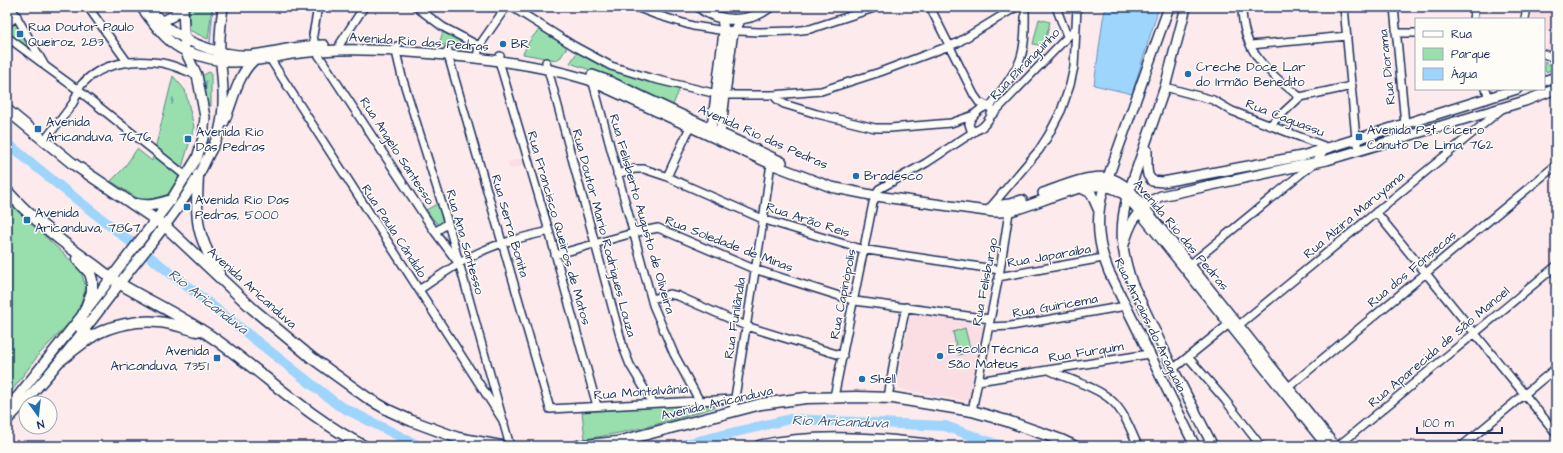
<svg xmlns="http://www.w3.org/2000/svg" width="1563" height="453" font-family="'Architects Daughter',sans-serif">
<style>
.built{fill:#fbdde4}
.green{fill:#98dfad;stroke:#5a8786}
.water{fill:#9ed5fd;stroke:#6a93bd}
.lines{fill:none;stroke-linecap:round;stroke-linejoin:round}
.stream{stroke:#6a93bd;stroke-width:1.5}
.river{stroke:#9ed5fd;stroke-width:10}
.minor-casing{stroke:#1b2f5e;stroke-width:10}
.major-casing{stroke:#1b2f5e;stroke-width:12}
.highway-casing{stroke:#1b2f5e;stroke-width:13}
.minor{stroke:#fdfcf7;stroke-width:7}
.major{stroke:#fdfcf7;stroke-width:9}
.highway{stroke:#fdfcf7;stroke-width:10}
.poi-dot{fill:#1f6fb2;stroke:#fdfcf7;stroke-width:1.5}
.labels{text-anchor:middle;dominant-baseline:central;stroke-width:3;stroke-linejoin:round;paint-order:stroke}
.poi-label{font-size:13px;fill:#1b2f5e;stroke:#fdfcf7;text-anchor:start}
.street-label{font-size:13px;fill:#1b2f5e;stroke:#fdfcf7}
.water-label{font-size:14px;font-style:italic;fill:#3c5886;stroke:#fdfcf7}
</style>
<rect width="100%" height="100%" fill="#fceaec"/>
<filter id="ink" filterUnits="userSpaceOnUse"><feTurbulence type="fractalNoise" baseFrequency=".025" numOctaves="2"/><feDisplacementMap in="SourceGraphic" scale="8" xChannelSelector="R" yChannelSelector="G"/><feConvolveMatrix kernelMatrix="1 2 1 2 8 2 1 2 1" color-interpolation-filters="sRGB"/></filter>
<g filter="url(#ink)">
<path class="built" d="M1533 7H1556V53L1545 49 1552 34 1544 30V19H1532Z
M524 158 526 164 510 169 508 162Z
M914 314 981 324 984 327 969 398 966 401 900 389 897 384 910 317Z"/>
<path class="green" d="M189 7H212L208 39 189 30Z
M1039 19 1050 22 1044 46 1033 44Z
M16 20 30 49 7 32V27Z
M540 29 562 42 567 47 561 57 556 60 523 54C527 45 532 36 540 29Z
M443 31 460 41 459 45H439Z
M578 51 650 82 673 87 679 90 673 105H669L599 73 570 63Z
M1544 62 1556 67V69L1545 72Z
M209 72 211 73V106L208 107 202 76Z
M173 76 185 90 194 127 178 181 165 200 146 204 111 181 123 169 137 149 152 161Z
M7 201 80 269 86 287 77 315 40 353 7 397Z
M439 203 444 219 439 226 426 210Z
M965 328 971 352 958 355 953 332Z
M683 405H721C676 420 631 432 585 439L582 412Z"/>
<path class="water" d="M1106 7H1159L1132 94 1094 85 1103 19Z"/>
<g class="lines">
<path class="stream" d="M210 42 213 7
M206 88V81
M172 104 173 98"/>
<path class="river" d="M7 143 56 183 338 405 419 446
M677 446 790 419 945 426 1001 446"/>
<g class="minor-casing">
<path id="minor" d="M11 7 45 66 78 90 187 177
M88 7 128 63
M318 7 313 35 316 51 435 232 456 260
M416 7 443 27 479 46
M512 7 574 46 611 66 650 78 717 94
M636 7 657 15 693 26 719 30 759 32 793 31 810 29 877 7
M930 7 974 95 979 102 987 106
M1056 7 1067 36
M1242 7C1242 51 1267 72 1300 97
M1344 7 1356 139 1360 150
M1394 7 1405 124
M1473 19 1475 7
M1525 19 1527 7
M7 24 17 16
M1396 33H1416
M7 37 42 63
M1251 45 1347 36
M397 46V56L402 77 448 223 510 446
M339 50 340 44 364 7
M448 50V55L550 409 734 399
M267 54 504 422
M1544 54 1556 59
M500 56 499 61 549 231 597 406
M477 58 479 46 506 7
M546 62 623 347 630 365 653 403
M592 79 653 305 674 354 699 400
M1165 87 1213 100 1232 111 1329 148
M1486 89 1489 98
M724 95H773L821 91 880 72 957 43 1016 7
M773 95 778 100 784 104 817 114 875 128H890L951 123 974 115
M987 106 992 109C992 119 980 133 971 130L969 124C971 116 979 109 987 106Z
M990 107C999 93 1017 72 1021 57 1026 41 1025 23 1025 7
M992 115 1075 29
M1270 125 1300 97 1352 86
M45 140C54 128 64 116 73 103 77 97 77 89 82 84 102 62 134 59 162 63 174 65 185 71 197 75
M617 174 635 169H644L665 176 765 220 861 249 1000 270
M667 177 690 127
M989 209 1039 150 1048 136 1061 111 1070 85 1074 67 1077 7
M1376 212 1556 433
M435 232 448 223
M555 255 633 233 658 228 754 269 855 301 990 319
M1187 267 1314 163 1325 149
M998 277 1103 258
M419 290C438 277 457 263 478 253 500 242 525 237 549 231
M652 299 669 294 678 296 746 326 843 356
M1239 325 1503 108
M989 327 1011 326 1126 306
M1188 357 1225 400 1261 446
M1173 369 1229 324
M1049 370C1067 379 1097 387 1111 400 1124 411 1131 431 1138 446
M978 381 1149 354
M1285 390 1556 165
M834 397 873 203 879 189 926 163 975 131
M888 398 894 361 906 307
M733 410 763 221 770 170 773 160
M972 411 1000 270 1010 206
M1338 446 1556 266
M1462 446 1556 368"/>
</g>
<g class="major-casing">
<path id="major" d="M141 7C154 23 166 43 186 51 199 56 216 61 230 62 247 63 264 59 281 56 299 52 318 51 338 50 377 49 416 52 455 56 500 60 545 66 589 80L771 164 831 187 876 196 994 212C999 212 1005 212 1010 211 1042 204 1092 172 1122 193 1129 198 1134 205 1139 211L1327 446
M699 7C720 24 749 23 770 7
M1169 7 1103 191C1095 219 1098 246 1109 272L1195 446
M1186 7 1165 87 1127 197C1119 230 1121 250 1132 283L1173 369 1213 446
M150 8C157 16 162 24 171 30 191 45 227 57 251 55 276 52 299 45 324 45
M161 22 173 16 180 7
M592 75 609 81 782 162
M1544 81 1556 77
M224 122C233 102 237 76 253 61
M709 134 713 119 723 40 724 31 722 18
M719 137 721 127 732 38 734 31 741 19
M1147 150V169L1148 175 1152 181 1163 182 1302 156 1517 89
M1081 188 1091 193 1099 211
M1043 193C1061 187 1089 174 1108 178 1116 179 1124 185 1130 190L1335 446
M993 206 1010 204 1022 200
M1123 248C1129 225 1138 205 1161 196L1327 160 1525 101 1556 89
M7 407 18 396 91 304 171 200 197 158 203 138 205 117 197 75 185 51 183 7
M7 420C51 376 88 325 126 275 156 237 188 200 208 156 213 147 218 138 220 128 226 101 222 79 220 52 219 37 221 22 223 7"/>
</g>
<g class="highway-casing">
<path id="highway" d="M7 110 72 163 165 226 253 309 312 358 369 399 390 411 412 421 458 438 501 446
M198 175C196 220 195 233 219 273
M7 191C31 218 58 239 87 260 99 268 110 278 122 285 151 302 181 316 209 335 261 370 307 417 364 446
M136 204C150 207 159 204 171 200
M77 259 90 273 92 280V292L81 320 80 327 83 332 92 337
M61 360C71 352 82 343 93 336 111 325 138 320 158 322 172 323 185 328 197 331
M578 446 617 442 761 404 806 398 857 397 893 398 972 411 1007 421 1061 440 1074 446
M759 446C803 436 850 437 895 441 908 443 922 443 935 446"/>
</g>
<use href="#minor" class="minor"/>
<use href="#major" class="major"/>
<use href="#highway" class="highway"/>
</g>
</g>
<g class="poi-dot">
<rect x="16" y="30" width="8" height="8" rx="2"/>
<circle cx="503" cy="44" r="4"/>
<circle cx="1188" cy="74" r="4"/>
<rect x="34" y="125" width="8" height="8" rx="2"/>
<rect x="1355" y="133" width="8" height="8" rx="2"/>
<rect x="184" y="135" width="8" height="8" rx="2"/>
<circle cx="856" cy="176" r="4"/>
<rect x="183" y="203" width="8" height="8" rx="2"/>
<rect x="23" y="216" width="8" height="8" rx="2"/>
<circle cx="940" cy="356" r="4"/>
<rect x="213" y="354" width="8" height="8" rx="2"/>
<circle cx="862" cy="379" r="4"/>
</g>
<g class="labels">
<g class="poi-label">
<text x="28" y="27">Rua Doutor Paulo<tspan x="28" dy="15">Queiroz, 283</tspan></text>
<text x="511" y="44">BR</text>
<text x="1196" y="67">Creche Doce Lar<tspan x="1196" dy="15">do Irmão Benedito</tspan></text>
<text x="46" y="122">Avenida<tspan x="46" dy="15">Aricanduva, 7676</tspan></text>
<text x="1367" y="130">Avenida Pst. Cicero<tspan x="1367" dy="15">Canuto De Lima, 762</tspan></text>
<text x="196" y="132">Avenida Rio<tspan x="196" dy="15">Das Pedras</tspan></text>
<text x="864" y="176">Bradesco</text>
<text x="195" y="200">Avenida Rio Das<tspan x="195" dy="15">Pedras, 5000</tspan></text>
<text x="35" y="213">Avenida<tspan x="35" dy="15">Aricanduva, 7867</tspan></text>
<text x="948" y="349">Escola Técnica<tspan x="948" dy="15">São Mateus</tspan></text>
<text x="209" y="351" text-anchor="end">Avenida<tspan x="209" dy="15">Aricanduva, 7351</tspan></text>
<text x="870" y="379">Shell</text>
</g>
<g class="street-label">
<text transform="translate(419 42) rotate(4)">Avenida Rio das Pedras</text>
<text transform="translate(1025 64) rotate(-46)">Rua Piranguinho</text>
<text transform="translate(1387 67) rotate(-96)">Rua Diorama</text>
<text transform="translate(1285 118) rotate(21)">Rua Caguassu</text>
<text transform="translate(763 137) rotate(24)">Avenida Rio das Pedras</text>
<text transform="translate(397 151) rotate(57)">Rua Angelo Santesso</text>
<text transform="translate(642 214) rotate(74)">Rua Felisberto Augusto de Oliveira</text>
<text transform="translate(1354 215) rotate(-40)">Rua Alzira Maruyama</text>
<text transform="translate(808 220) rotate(18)">Rua Arão Reis</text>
<text transform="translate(510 226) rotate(74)">Rua Serra Bonita</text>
<text transform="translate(559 228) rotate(74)">Rua Francisco Queiros de Matos</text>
<text transform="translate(394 231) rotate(57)">Rua Paula Cândido</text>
<text transform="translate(604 233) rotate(75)">Rua Doutor Mario Rodrigues Louza</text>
<text transform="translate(1181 235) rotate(50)">Avenida Rio das Pedras</text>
<text transform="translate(465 242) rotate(74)">Rua Ana Santesso</text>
<text transform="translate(729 244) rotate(21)">Rua Soledade de Minas</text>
<text transform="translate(1049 256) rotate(-10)">Rua Japaraiba</text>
<text transform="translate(1412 269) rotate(-40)">Rua dos Fonsecas</text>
<text transform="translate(985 282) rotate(-79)">Rua Felisburgo</text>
<text transform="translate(252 288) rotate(42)">Avenida Aricanduva</text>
<text transform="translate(843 294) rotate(-79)">Rua Capinópolis</text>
<text transform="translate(1055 306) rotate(-10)">Rua Guiricema</text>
<text transform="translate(735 318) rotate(-81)">Rua Funilândia</text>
<text transform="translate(1150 325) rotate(64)">Rua Arraias do Araguaia</text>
<text transform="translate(1439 347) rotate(-40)">Rua Aparecida de São Manoel</text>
<text transform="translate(1086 352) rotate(-9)">Rua Furquim</text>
<text transform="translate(641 392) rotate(-4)">Rua Montalvânia</text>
<text transform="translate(717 403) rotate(-13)">Avenida Aricanduva</text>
</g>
<g class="water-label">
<text transform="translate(208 302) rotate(38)">Rio Aricanduva</text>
<text transform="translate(840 422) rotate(2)">Rio Aricanduva</text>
</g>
</g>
<rect width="1563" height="453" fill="none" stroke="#fdfcf7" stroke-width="24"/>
<rect x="12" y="12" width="1539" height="429" fill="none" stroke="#1b2f5e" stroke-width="1.5" filter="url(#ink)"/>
<rect x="1415" y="18" width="130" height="72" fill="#fdfcf7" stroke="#a3aaba"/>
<rect x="1423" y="31" width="20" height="6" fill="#fdfcf7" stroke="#a3aaba"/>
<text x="1451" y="38" font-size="12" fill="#1b2f5e">Rua</text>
<rect x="1423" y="48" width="20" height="12" fill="#98dfad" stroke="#a3aaba"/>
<text x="1451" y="58" font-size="12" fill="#1b2f5e">Parque</text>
<rect x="1423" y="68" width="20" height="12" fill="#9ed5fd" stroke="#a3aaba"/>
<text x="1451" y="78" font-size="12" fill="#1b2f5e">Água</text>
<g transform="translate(38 415) rotate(165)"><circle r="19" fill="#fdfcf7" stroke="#a3aaba"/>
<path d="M0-3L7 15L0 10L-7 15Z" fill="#1f6fb2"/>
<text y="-6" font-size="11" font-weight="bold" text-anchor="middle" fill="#1b2f5e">N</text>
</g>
<path d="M1417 427v6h85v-6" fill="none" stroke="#1b2f5e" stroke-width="2"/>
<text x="1423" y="427" font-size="12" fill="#1b2f5e" stroke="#fdfcf7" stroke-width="3" paint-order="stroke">100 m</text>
</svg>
